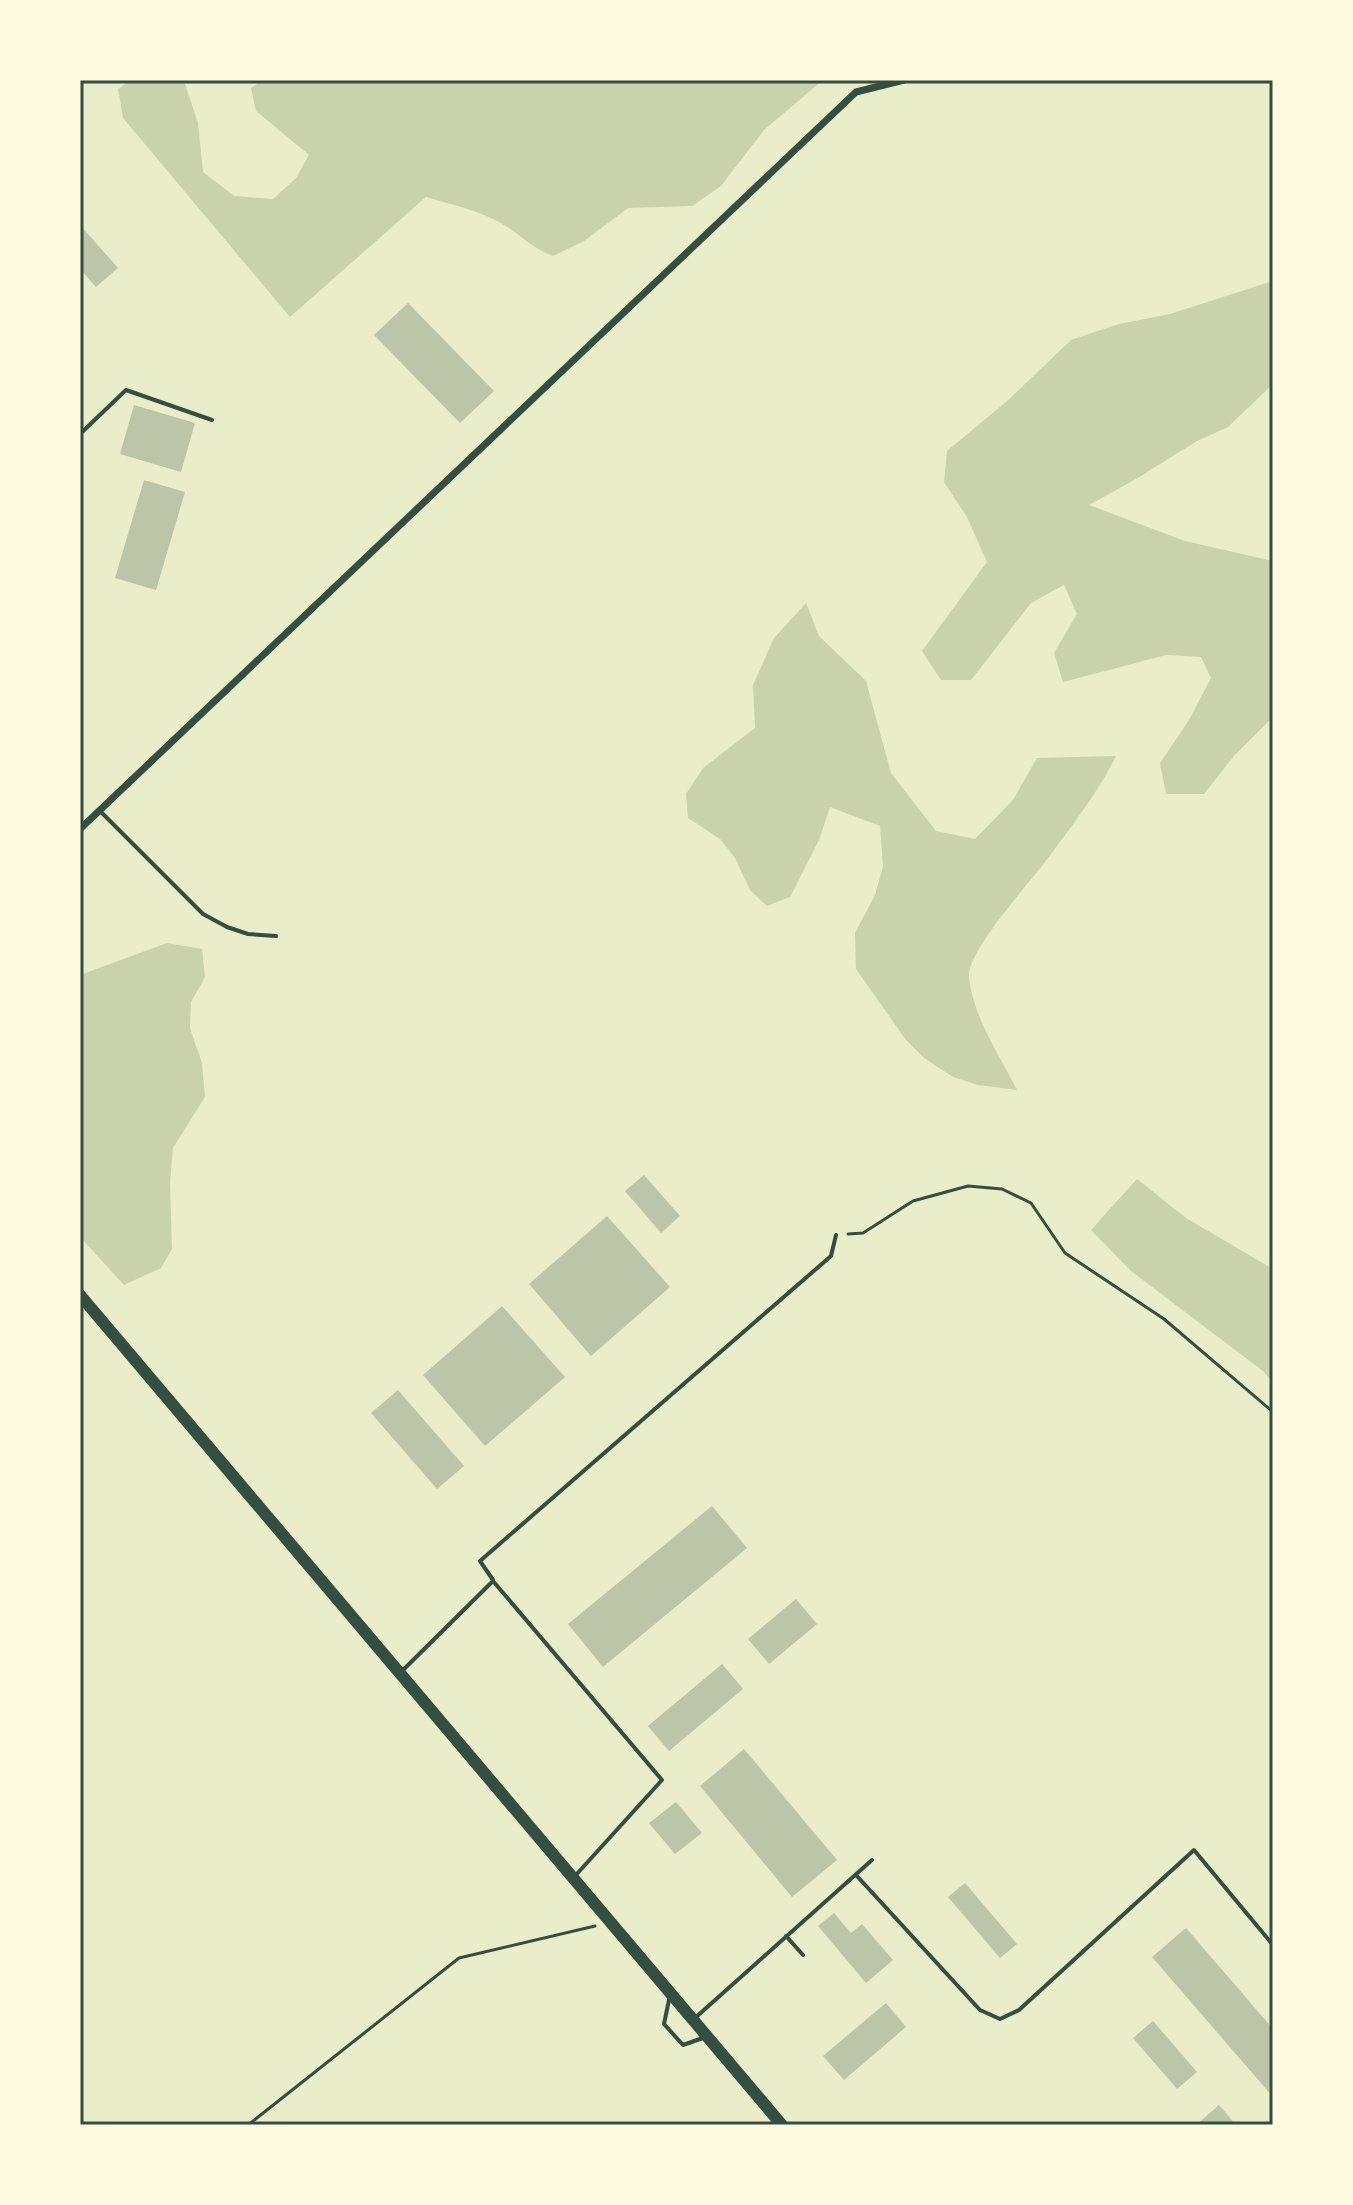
<svg xmlns="http://www.w3.org/2000/svg" width="1353" height="2205" font-family="Barlow,sans-serif">
<style>
.green{fill:#cad2ad}
.building{fill:#bcc5a7}
.lines{fill:none;stroke-linecap:round;stroke-linejoin:round}
.path{stroke:#344e41;stroke-width:3}
.service{stroke:#344e41;stroke-width:4}
.minor{stroke:#344e41;stroke-width:7}
.primary{stroke:#344e41;stroke-width:12}
.neatline{fill:none;stroke:#344e41;stroke-width:3}
</style>
<rect width="100%" height="100%" fill="#e9edc9"/>
<path class="green" d="M130 80 184 81 198 123 203 172 234 196 273 199 296 178 309 155 256 111 251 88 263 80H823L764 130 721 186 692 206 628 208 584 241 553 256C533 248 528 241 510 229 487 212 453 205 426 197L290 317 123 118 118 89Z
M1273 281V384L1228 427 1197 441 1136 479 1089 505 1185 541 1273 561V717L1234 756 1204 794H1166L1160 763 1189 720 1211 678 1201 657 1166 655 1063 682 1054 653 1077 614 1064 585 1031 603 971 680H941L922 651 987 562 967 517 944 482 947 451 1006 402 1071 340 1119 324 1170 314Z
M806 603 819 636 866 681 891 773 936 831 975 839 1013 800 1037 758 1116 756C1098 793 1070 828 1045 862 1028 885 966 952 969 978 974 1019 999 1054 1017 1090L978 1085 953 1077 924 1058 906 1040 856 969 855 933 875 895 883 866 880 826 830 807 819 840 790 897 767 906 750 890 735 858 720 839 688 818 686 794 703 768 755 728 753 685 774 638Z
M167 943 202 949 205 977 191 1002 190 1028 202 1063 205 1097 173 1148 170 1182 172 1249 161 1268 124 1285 80 1237V975Z
M1137 1179 1186 1218 1273 1269V1383L1263 1371 1131 1271 1091 1230Z"/>
<path class="building" d="M80 225 118 268 96 287 80 269Z
M408 303 494 391 460 423 374 335Z
M134 405 195 423 181 472 120 454Z
M144 480 185 492 156 590 115 578Z
M644 1175 680 1216 661 1233 625 1191Z
M607 1216 670 1287 591 1356 529 1284Z
M502 1306 565 1377 485 1446 423 1375Z
M398 1390 464 1466 437 1489 371 1413Z
M712 1506 747 1548 603 1667 568 1624Z
M796 1599 817 1624 769 1664 748 1639Z
M722 1664 743 1689 669 1751 648 1726Z
M744 1749 837 1860 792 1897 700 1786Z
M676 1802 702 1833 675 1854 649 1823Z
M965 1883 1017 1944 1000 1958 948 1897Z
M834 1913 851 1933 862 1924 893 1960 866 1983 818 1926Z
M1186 1928 1273 2029V2097L1152 1957Z
M886 2003 906 2027 844 2080 823 2056Z
M1153 2021 1197 2072 1177 2089 1133 2038Z
M1219 2105 1236 2125H1196Z"/>
<g class="lines">
<path class="path" d="M848 1234 863 1233 913 1201 968 1186 1002 1189 1031 1203 1065 1253 1164 1319 1273 1412
M248 2125 459 1958 595 1926"/>
<path class="service" d="M80 434 126 390 212 420
M100 811 203 914 227 927 248 934 276 936
M493 1580 480 1561 831 1256 836 1235
M401 1672 493 1581 662 1780 575 1876
M856 1875 980 2010 1000 2019 1019 2010 1194 1850 1273 1945
M786 1936 803 1955
M670 1995 664 2024 683 2045 703 2038
M695 2018 872 1860"/>
<path class="minor" d="M80 829 856 92 904 80"/>
<path class="primary" d="M80 1295 782 2125"/>
</g>
<rect width="1353" height="2205" fill="none" stroke="#fefae0" stroke-width="164"/>
<rect x="82" y="82" width="1189" height="2041" class="neatline"/>
</svg>
